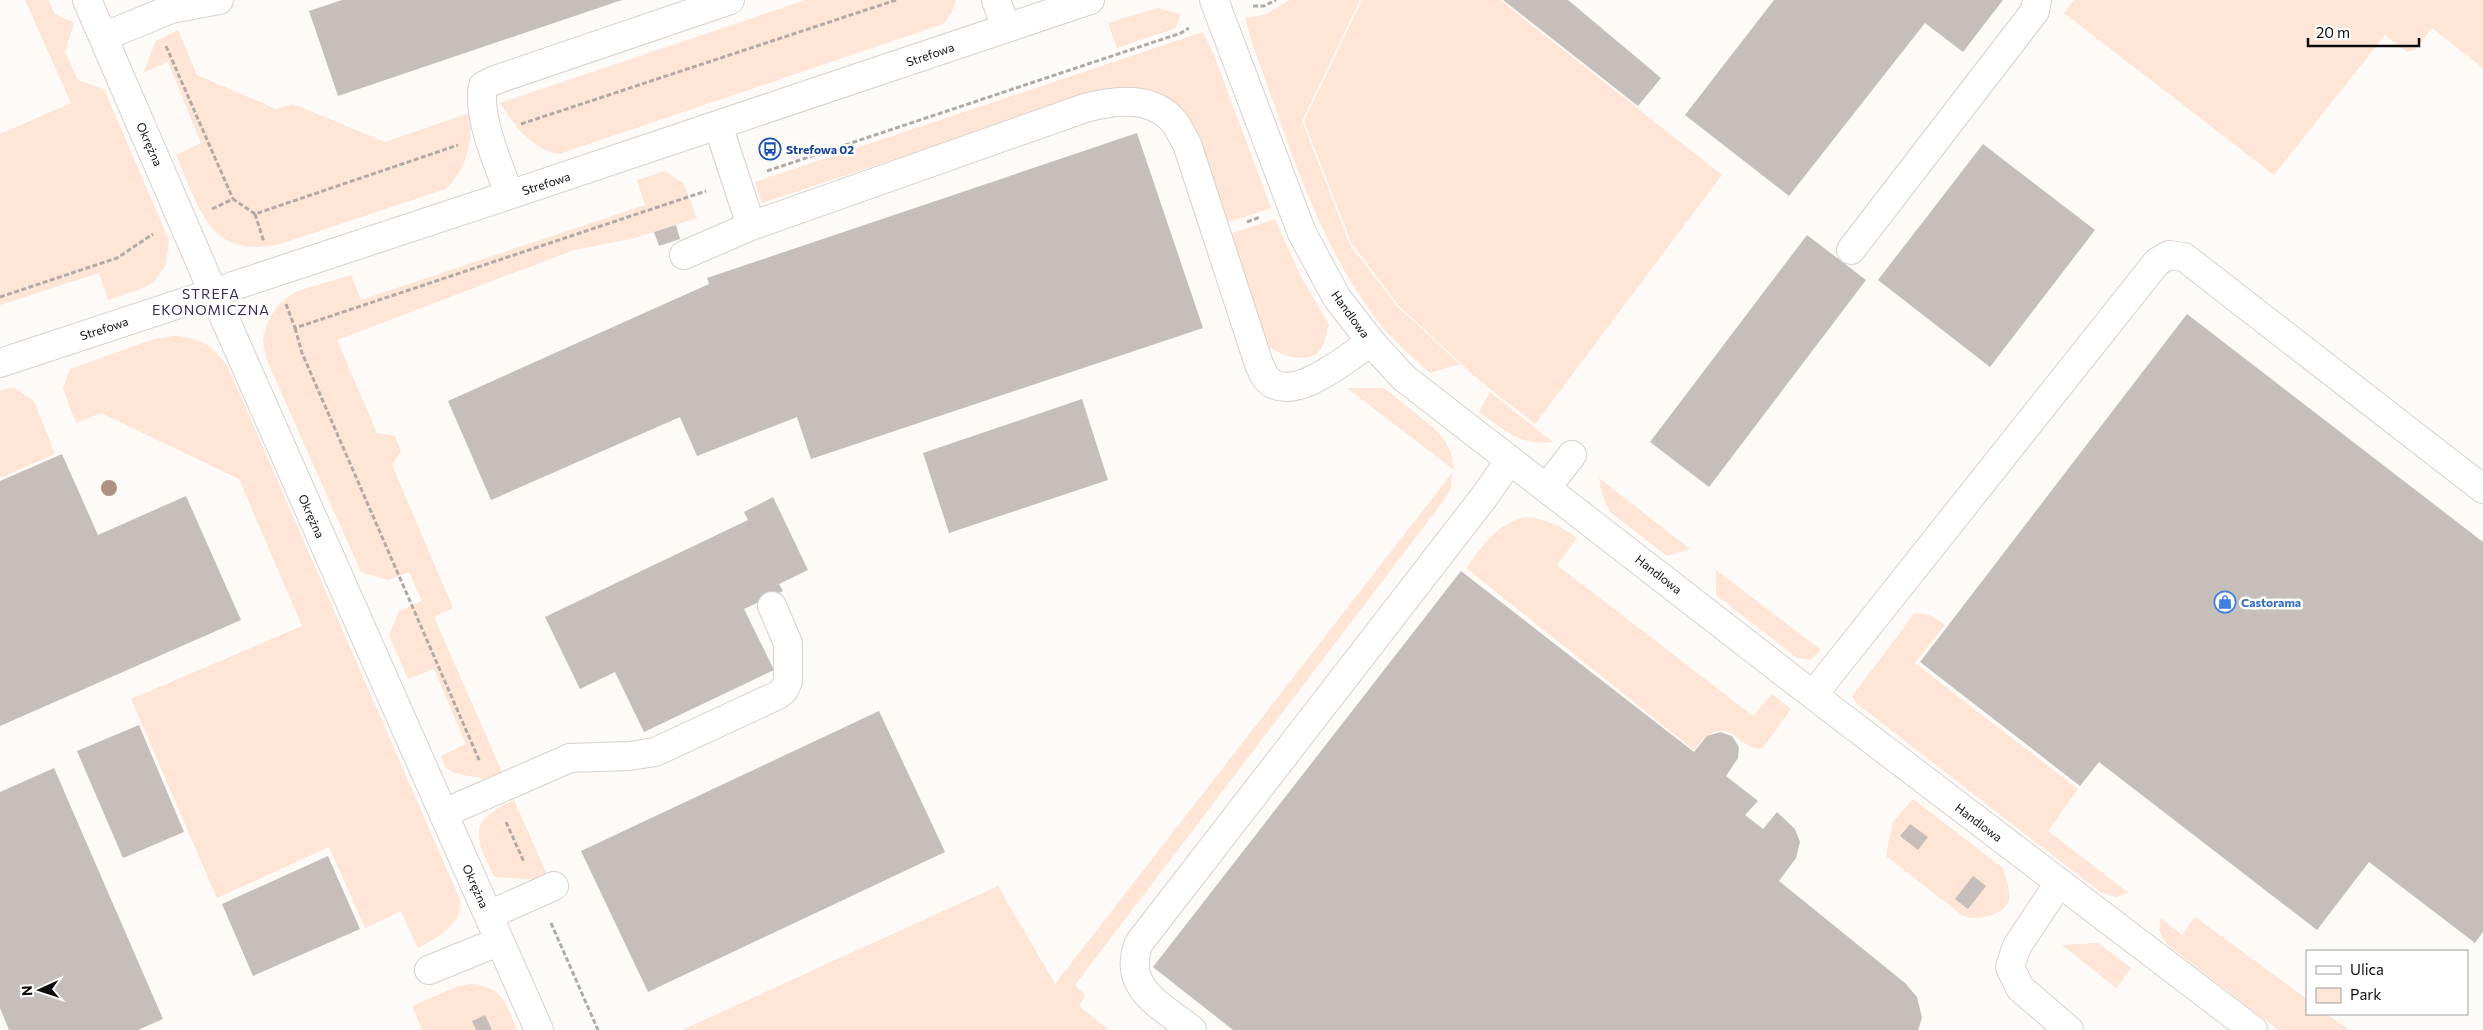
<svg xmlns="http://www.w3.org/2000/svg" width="2483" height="1030" font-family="Commissioner,sans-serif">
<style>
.green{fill:#ffe5d5}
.building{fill:#c5beba}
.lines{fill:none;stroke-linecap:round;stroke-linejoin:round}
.minor-casing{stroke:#d8d1cd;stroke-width:30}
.path{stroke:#aeaba9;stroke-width:3;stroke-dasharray:5 2.5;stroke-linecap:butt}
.minor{stroke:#fff;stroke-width:28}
.tree{fill:#ac927f}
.labels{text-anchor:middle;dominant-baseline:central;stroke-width:5;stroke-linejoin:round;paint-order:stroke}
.street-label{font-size:12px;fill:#0e0c0b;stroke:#fff}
.transit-label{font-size:12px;font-weight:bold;fill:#164399;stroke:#fff;text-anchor:start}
.shop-label{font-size:12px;font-weight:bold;fill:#366cbe;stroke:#fff;text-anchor:start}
.neighbourhood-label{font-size:14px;letter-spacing:1px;fill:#372863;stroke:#fff}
</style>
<rect width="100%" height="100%" fill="#fefaf8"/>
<path class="green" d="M25 0H48L55 14 74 23 65 52 78 80 104 89 169 240 166 264 155 281 141 289 108 300 99 273 0 305V134L71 103Z
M806 0H956L952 12 943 24 559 154C532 150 514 125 500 103Z
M1290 0H1360L1302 121 1350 245 1397 306 1460 364 1430 373C1411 356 1392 340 1376 319 1315 238 1287 137 1252 43L1245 18 1264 15Z
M1362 0H1500L1722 175 1535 424 1481 382 1398 305 1351 242 1304 121Z
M2074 0H2483V68L2432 28 2415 50 2407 52 2385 35 2274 175 2064 13Z
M1158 8 1181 14 1176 28 1117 48 1108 23Z
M178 30 197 75 276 109 293 104 385 142 469 113C474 140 466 172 445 189L283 243C210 262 200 209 176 155L201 143 168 62 143 73 156 41Z
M1203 32 1214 55 1271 208 1226 223 1199 142 1094 93 762 203 755 182Z
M665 171 684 184 697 218 635 238 574 250 337 340 377 433 395 436 401 451 392 465 453 608 434 617 502 772 485 779 454 773 446 768 441 756 466 744 434 669 408 679 389 635 399 611 422 601 409 572 388 580 361 572 266 358 263 339 268 321 279 304 295 292 351 275 361 300 645 205 637 180Z
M1275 219 1301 277 1329 324C1327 331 1326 340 1322 347 1312 366 1281 356 1268 346L1229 234Z
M174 336C200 337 213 346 228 367L461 902C460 926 437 938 418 948L401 911 365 928 329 847 217 898 131 699 302 626 239 479 101 413 76 423 63 389 70 369 154 339Z
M13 387 34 401 55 454 0 478V391Z
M1347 388H1384L1436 430 1445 441 1451 453 1454 470Z
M1490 392 1553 442C1522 447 1503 429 1479 412Z
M1452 473 1451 488 1445 499 1075 985 1085 995 1079 1006 1109 1030H682L998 886 1055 984Z
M1599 478 1690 549 1667 556 1610 512 1602 494Z
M1526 517C1547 519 1560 526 1577 538L1557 565 1753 716 1772 694 1791 709 1763 748C1737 754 1730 705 1694 750L1466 568C1485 544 1494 525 1526 517Z
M1716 570 1821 650 1810 660 1797 658 1716 595Z
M1915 613 1930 615 1945 625 1915 663 2078 789 2048 831 2129 893 2115 897 2100 892 1856 703 1852 696Z
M1913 799 2003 868C2005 877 2011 892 2009 900 2004 916 1976 921 1963 916L1886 856 1893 822Z
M514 800 548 877 541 880 494 877C475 835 466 822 514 800Z
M2195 917 2307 999V1014H2327L2349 1030H2278L2169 946C2161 936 2157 931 2161 918L2182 935Z
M2098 943 2131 968 2116 988 2062 945Z
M471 984C504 988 505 1002 517 1030H422L412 1006 458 986Z"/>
<path class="building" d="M342 0H622L338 96 309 11Z
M1503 0H1568L1661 78 1638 106Z
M1774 0H2003L1963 52 1925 23 1789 196 1685 115Z
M1137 133 1203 328 811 459 797 417 697 456 680 417 491 500 448 401 709 284 707 278Z
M1983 144 2095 230 1990 367 1878 280Z
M676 225 680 239 659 246 654 232Z
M1807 235 1866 280 1709 487 1650 442Z
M2187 314 2483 542V932L2475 943 2369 862 2317 930 2099 762 2080 786 1920 662Z
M1082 399 1108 480 949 533 923 453Z
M62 454 98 535 186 496 241 620 0 726V481Z
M773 497 808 570 779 584 783 591 744 609 774 670 644 732 615 672 580 689 545 617 748 520 744 512Z
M1461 571 1694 752 1707 736 1720 732 1732 736 1739 747 1738 758 1726 776 1758 801 1745 815 1763 829 1777 812 1795 829 1800 842 1796 858 1779 881 1905 983 1917 997 1922 1018 1918 1030H1233L1153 967Z
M879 711 945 852 648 992 581 851Z
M139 725 184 832 123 858 77 751Z
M54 768 163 1019 138 1030H9L0 1008V792Z
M1910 824 1928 837 1918 850 1900 836Z
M328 856 360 929 253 976 222 904Z
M1973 876 1986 886 1968 909 1955 899Z
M485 1015 492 1030H476L472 1021Z"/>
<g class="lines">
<g class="minor-casing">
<path id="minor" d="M87 0 213 292 539 1030
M996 0 1006 28
M1214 0 1302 233 1337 298 1371 342 1404 378 1813 695 2253 1030
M103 37 171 9 219 0
M718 125 751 226 1085 108C1115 100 1153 95 1175 123 1179 129 1183 137 1187 144L1259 364C1261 368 1263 374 1266 378 1291 407 1348 357 1371 342
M509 195C499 164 477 118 483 86L495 80 730 0
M1851 250 2035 11 2037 0
M684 255 751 226
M0 363 509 195 1090 0
M1547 487 1572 455
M1813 695 2157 262 2169 255 2184 257 2483 489
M444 813 570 758 630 756 655 752 778 695 784 690 788 681V643L772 606
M2059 883 2017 946 2010 967 2020 988 2069 1030
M489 915 554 886
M429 970 500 941
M1192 1030C1162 1006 1121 988 1139 943L1484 497 1510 460"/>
</g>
<path class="path" d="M1253 6H1264L1276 0
M166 46 233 199
M521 124 896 0
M767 171 1181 33 1189 28
M212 209 233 199 255 214 458 145
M255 214 264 242
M1247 222 1260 217
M0 297 117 258 153 234
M286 304 295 328 706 191
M295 328 302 353 480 762
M506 822 524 862
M551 923 598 1030"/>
<use href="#minor" class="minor"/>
</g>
<circle class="tree" cx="109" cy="488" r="8"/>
<defs>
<g id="bus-ring" transform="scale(1.125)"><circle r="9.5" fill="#fff" stroke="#1a4fb4" stroke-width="1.5"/><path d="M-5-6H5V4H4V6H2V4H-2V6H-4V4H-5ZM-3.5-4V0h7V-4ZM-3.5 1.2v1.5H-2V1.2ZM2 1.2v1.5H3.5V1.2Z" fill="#1a4fb4"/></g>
<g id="shop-ring" transform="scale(1.125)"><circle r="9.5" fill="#fff" stroke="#3f7fe0" stroke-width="1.5"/><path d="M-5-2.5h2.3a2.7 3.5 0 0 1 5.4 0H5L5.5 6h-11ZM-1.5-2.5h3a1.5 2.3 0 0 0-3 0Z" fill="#3f7fe0"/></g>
</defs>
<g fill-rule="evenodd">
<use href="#bus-ring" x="770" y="149"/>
<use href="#shop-ring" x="2225" y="602"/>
</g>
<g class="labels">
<g class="street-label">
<text transform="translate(930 54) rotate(-19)">Strefowa</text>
<text transform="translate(150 144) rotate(66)">Okrężna</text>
<text transform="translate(546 183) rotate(-18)">Strefowa</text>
<text transform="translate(1351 314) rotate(54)">Handlowa</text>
<text transform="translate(104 328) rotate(-18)">Strefowa</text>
<text transform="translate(312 516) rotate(66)">Okrężna</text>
<text transform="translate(1659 574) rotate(38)">Handlowa</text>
<text transform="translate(1979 822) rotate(37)">Handlowa</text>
<text transform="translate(476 886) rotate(66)">Okrężna</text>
</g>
<g class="transit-label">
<text x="786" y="149">Strefowa 02</text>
</g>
<g class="shop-label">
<text x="2241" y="602">Castorama</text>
</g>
<g class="neighbourhood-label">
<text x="211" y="293">STREFA<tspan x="211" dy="16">EKONOMICZNA</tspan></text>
</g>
</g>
<rect x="2306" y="950" width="162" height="65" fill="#ffffff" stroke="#9f9e9d"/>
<rect x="2316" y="966" width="25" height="8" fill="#ffffff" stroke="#9f9e9d"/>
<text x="2350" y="975" font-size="15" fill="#0e0c0b">Ulica</text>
<rect x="2316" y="988" width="25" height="15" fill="#ffe5d5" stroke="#9f9e9d"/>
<text x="2350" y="1000" font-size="15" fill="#0e0c0b">Park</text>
<g transform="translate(40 990) rotate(267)" stroke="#ffffff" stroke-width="4" paint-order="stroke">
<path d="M0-4L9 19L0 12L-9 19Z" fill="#0e0c0b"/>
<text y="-8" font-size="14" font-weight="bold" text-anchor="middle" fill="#0e0c0b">N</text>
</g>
<path d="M2308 38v8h111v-8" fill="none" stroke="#0e0c0b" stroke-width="2.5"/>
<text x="2316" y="38" font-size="15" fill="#0e0c0b" stroke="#ffffff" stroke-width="4" paint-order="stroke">20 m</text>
</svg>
